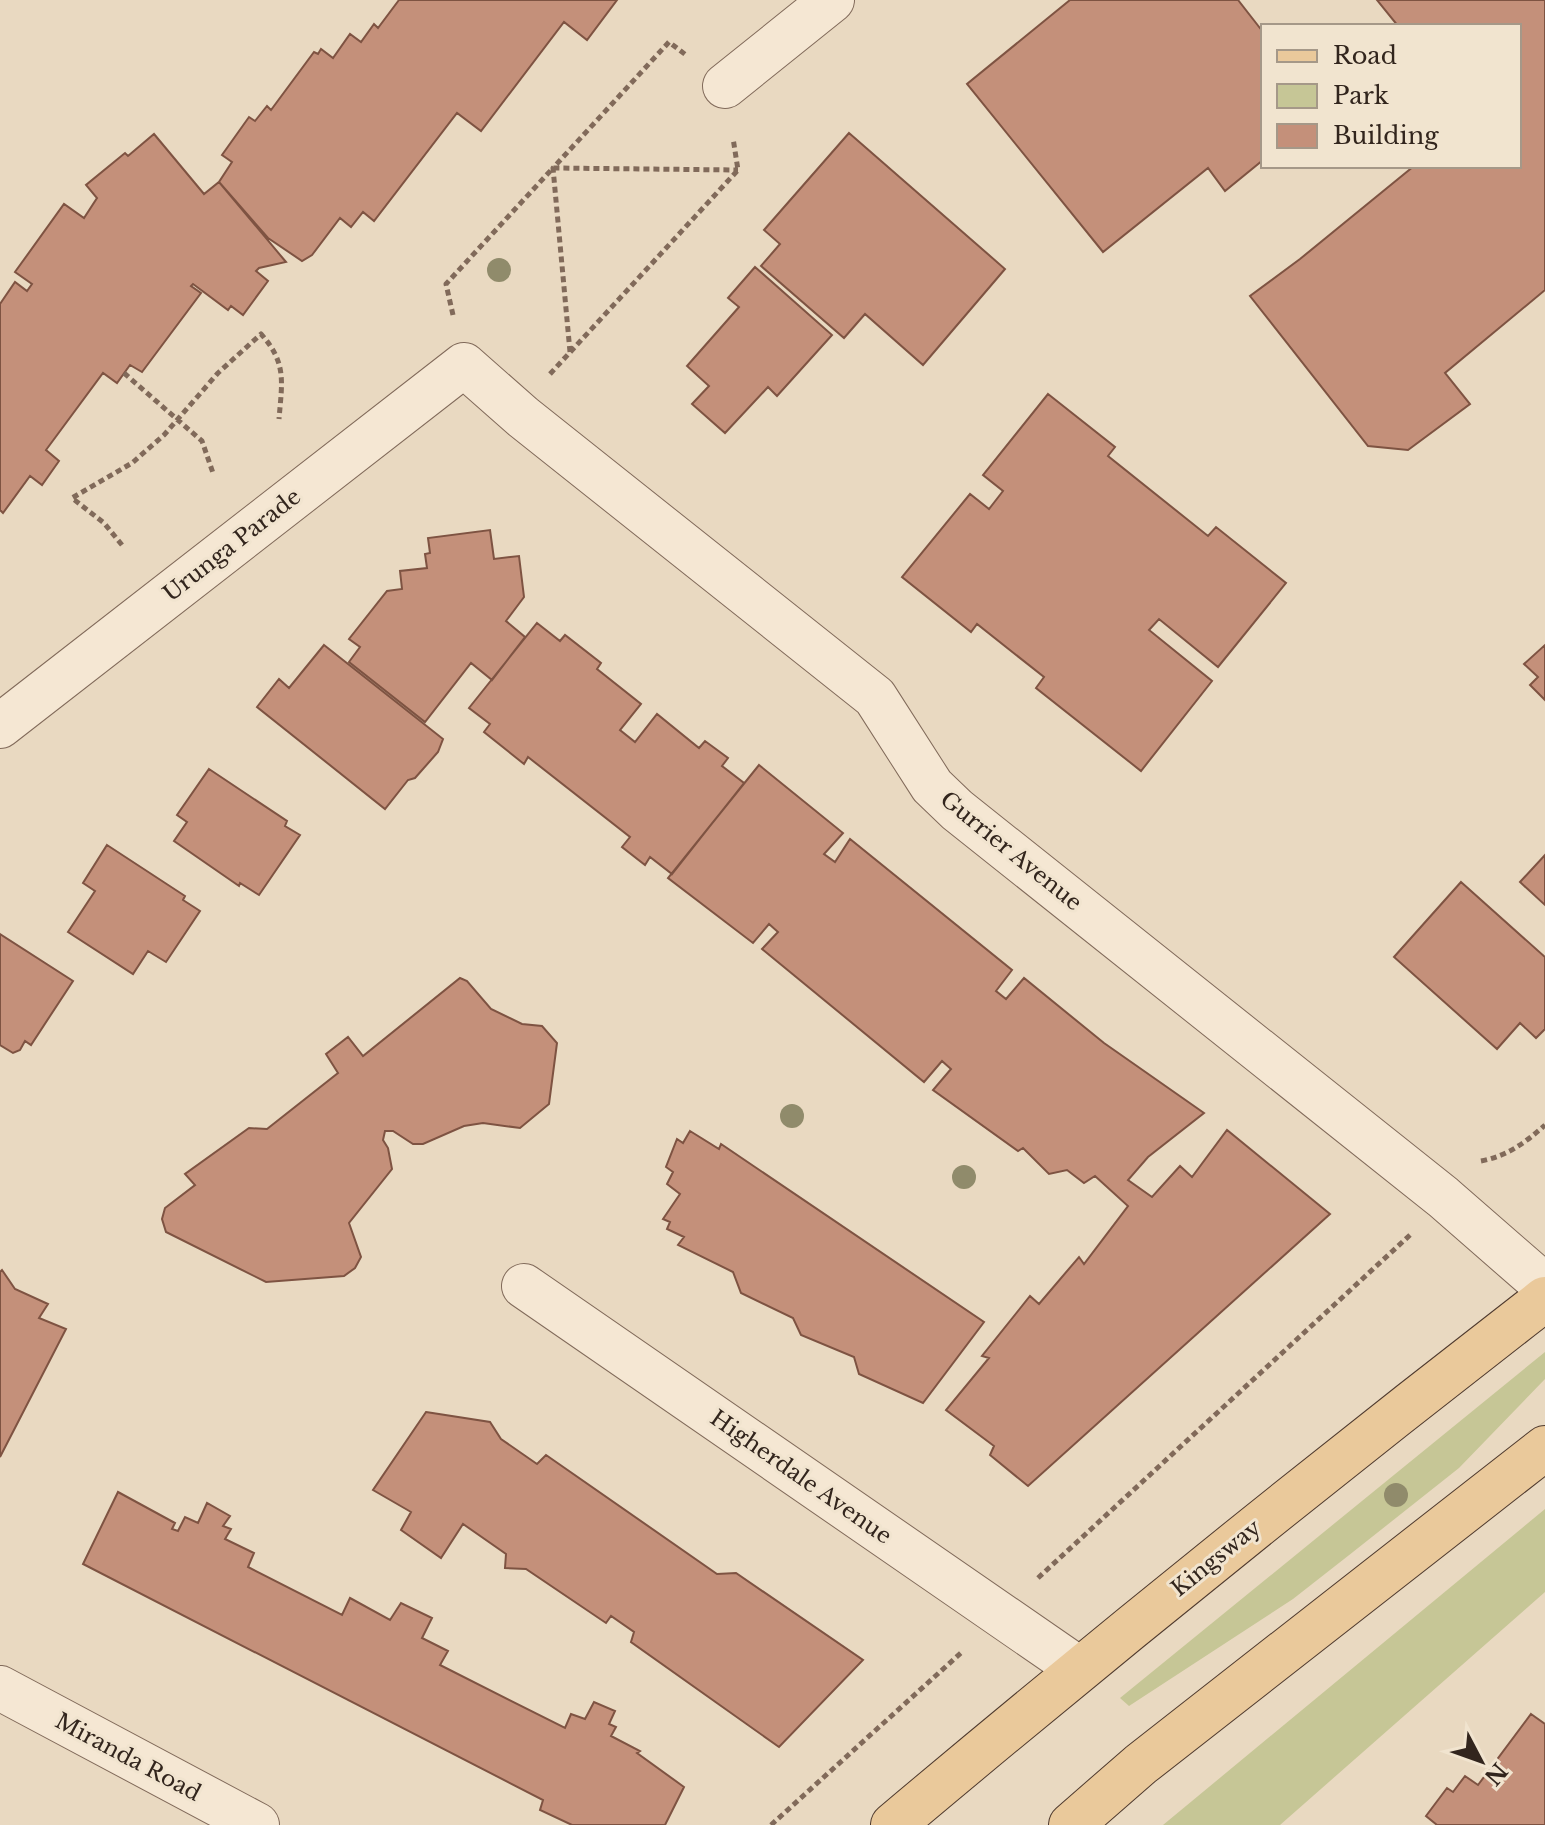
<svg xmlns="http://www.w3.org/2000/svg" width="1545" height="1825" font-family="'Libre Baskerville',serif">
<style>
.green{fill:#c6c696}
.building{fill:#c4907a;stroke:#7e5342;stroke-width:2}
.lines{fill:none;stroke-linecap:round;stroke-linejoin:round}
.minor-casing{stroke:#816a5a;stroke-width:46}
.major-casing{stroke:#4f3a2e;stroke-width:46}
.path{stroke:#816a5a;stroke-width:5;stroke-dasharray:6 4;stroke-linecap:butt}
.minor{stroke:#f5e7d3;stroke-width:44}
.major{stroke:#eac99b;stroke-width:44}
.tree{fill:#908b6b}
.labels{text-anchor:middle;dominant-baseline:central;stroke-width:6;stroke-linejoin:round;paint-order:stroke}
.street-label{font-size:22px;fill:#32251d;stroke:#f1e4cf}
</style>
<rect width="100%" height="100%" fill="#e9d9c1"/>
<path class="green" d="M1545 1352V1379L1459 1468 1353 1552 1293 1599 1129 1706 1120 1698Z
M1545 1509V1592L1280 1825H1163Z"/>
<path class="building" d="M399 0H617L587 40 564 22 481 131 457 113 374 221 363 212 351 227 340 218 312 255 302 261 268 238 219 182 232 162 222 155 249 117 255 121 267 106 271 110 314 52 318 54 321 49 333 58 350 34 361 42 374 24 378 28Z
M1070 0H1238L1263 32V160L1225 191 1208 168 1103 252 967 84Z
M1377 0H1545V290L1445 373 1470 404 1408 450 1368 446 1250 296 1300 259 1414 166H1519V26H1398Z
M849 133 1005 269 923 365 865 314 844 338 761 266 780 244 764 230Z
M154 134 204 194 219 182 286 262 259 268 256 271 268 281 243 315 231 306 228 310 193 284 191 286 201 293 142 372 130 365 117 383 103 373 46 450 59 461 42 485 30 476 3 513 0 510V304L15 282 27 291 32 284 15 272 64 204 84 218 97 198 86 185 125 153 128 156Z
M755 267 832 335 777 396 768 387 725 433 692 404 709 386 687 366 739 307 728 298Z
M1048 394 1115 447 1108 456 1208 536 1216 527 1286 583 1218 667 1159 619 1149 630 1212 681 1141 771 1036 688 1044 677 977 624 971 632 902 577 970 494 989 509 1003 491 983 475Z
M490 530 494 559 519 556 524 597 506 621 525 637 492 680 471 663 425 722 349 662 360 647 349 639 387 591 402 589 400 571 427 568 425 554 430 553 428 538Z
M537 623 560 641 565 635 601 663 597 669 641 704 620 730 635 742 657 714 699 748 705 741 728 758 722 766 744 783 672 874 650 857 645 865 622 847 630 837 528 757 524 764 484 732 490 724 469 708Z
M324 645 443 739 438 752 415 778 408 780 385 809 257 707 279 679 289 688Z
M1545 645V700L1530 685 1538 677 1524 664Z
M759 765 843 833 824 854 835 862 850 839 1012 970 996 991 1006 999 1024 978 1104 1043 1204 1113 1148 1157 1128 1180 1152 1197 1180 1166 1192 1177 1227 1130 1330 1214 1028 1486 990 1455 994 1446 946 1410 989 1358 982 1356 1030 1296 1039 1304 1079 1257 1084 1264 1128 1206 1095 1176 1084 1183 1067 1170 1049 1174 1023 1148 1018 1151 933 1090 951 1069 942 1061 924 1082 762 949 778 932 769 924 753 943 668 878Z
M209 769 287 821 285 826 300 835 259 895 240 883 239 886 174 841 187 822 177 815Z
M107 845 185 896 183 900 200 911 166 962 148 951 133 974 68 932 95 891 83 883Z
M1545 855V905L1520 882Z
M1461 882 1545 957V1029L1536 1038 1520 1023 1497 1049 1394 957Z
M0 934 73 981 31 1045 25 1041 20 1050 13 1053 0 1045Z
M460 978 467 981 491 1009 522 1024 542 1026 557 1043 549 1104 520 1128 483 1123 464 1126 423 1144H413L393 1131H385L383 1140 388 1148 392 1169 349 1223 361 1257 355 1268 344 1276 266 1282 166 1232 162 1219 165 1208 195 1185 185 1174 249 1128 267 1129 338 1073 326 1054 348 1037 363 1056Z
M690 1131 719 1149 721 1144 984 1322 923 1403 859 1374 854 1357 801 1335 793 1318 741 1293 733 1272 678 1245 684 1237 667 1229 670 1222 663 1219 680 1194 667 1184 673 1172 666 1167 677 1139 683 1143Z
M2 1270 15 1289 48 1304 39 1318 66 1329 0 1457V1272Z
M426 1412 490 1422 501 1439 537 1464 546 1455 717 1574 736 1573 863 1660 779 1747 631 1642 634 1632 611 1616 606 1623 526 1569 505 1568 506 1554 463 1524 441 1558 401 1530 411 1512 373 1490Z
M118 1492 175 1523 172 1529 178 1531 185 1517 198 1523 207 1503 230 1516 223 1526 231 1529 225 1539 254 1553 248 1567 342 1615 350 1598 390 1620 401 1603 432 1618 422 1638 448 1651 440 1665 565 1728 571 1714 585 1719 594 1702 615 1711 609 1724 616 1727 611 1736 640 1751 637 1753 684 1787 665 1825H572L540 1810 543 1800 83 1564Z
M1531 1714 1545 1724V1825H1437L1426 1816 1447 1788 1453 1792 1465 1776 1478 1785Z"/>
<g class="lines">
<g class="minor-casing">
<path id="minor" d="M725 86 832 0
M0 726 464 365 523 417 875 697 932 786 957 810 1443 1197 1545 1286
M524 1286 1079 1669
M0 1688 257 1825"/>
</g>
<g class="major-casing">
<path id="major" d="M893 1825C1107 1645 1324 1470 1545 1299
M1071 1825 1141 1764 1545 1448"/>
</g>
<path class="path" d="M453 315 446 284 553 168 738 170
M570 352 553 168 669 42 686 55
M124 373 202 441 213 473
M550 374 738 170 733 138
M122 545 104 523 72 498 132 463 164 435 218 373 261 334C287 363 282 382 279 419
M1481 1161C1507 1156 1525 1143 1545 1125
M1038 1578 1410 1235
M771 1825 963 1651"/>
<use href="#minor" class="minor"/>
<use href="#major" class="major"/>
</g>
<g class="tree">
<circle cx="499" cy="270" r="12"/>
<circle cx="792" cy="1116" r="12"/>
<circle cx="964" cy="1177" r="12"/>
<circle cx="1396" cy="1495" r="12"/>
</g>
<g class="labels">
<g class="street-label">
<text transform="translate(232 545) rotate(-38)">Urunga Parade</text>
<text transform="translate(1011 851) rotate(39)">Gurrier Avenue</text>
<text transform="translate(801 1477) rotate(35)">Higherdale Avenue</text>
<text transform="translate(1216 1558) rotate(-39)">Kingsway</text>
<text transform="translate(128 1757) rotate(28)">Miranda Road</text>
</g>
</g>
<rect x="1261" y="24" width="260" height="144" fill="#f1e4cf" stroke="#a59888" stroke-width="2"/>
<rect x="1277" y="50" width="40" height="12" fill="#eac99b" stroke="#a59888" stroke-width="2"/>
<text x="1333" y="64" font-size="24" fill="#32251d">Road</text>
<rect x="1277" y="84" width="40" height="24" fill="#c6c696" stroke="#a59888" stroke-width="2"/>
<text x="1333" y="104" font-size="24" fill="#32251d">Park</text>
<rect x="1277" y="124" width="40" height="24" fill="#c4907a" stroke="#a59888" stroke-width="2"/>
<text x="1333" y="144" font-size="24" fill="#32251d">Building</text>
<g transform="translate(1481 1761) rotate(131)" stroke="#f1e4cf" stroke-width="6" paint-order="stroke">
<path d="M0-6L14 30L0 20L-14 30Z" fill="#32251d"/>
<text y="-12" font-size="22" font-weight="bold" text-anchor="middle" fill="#32251d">N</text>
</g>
</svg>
